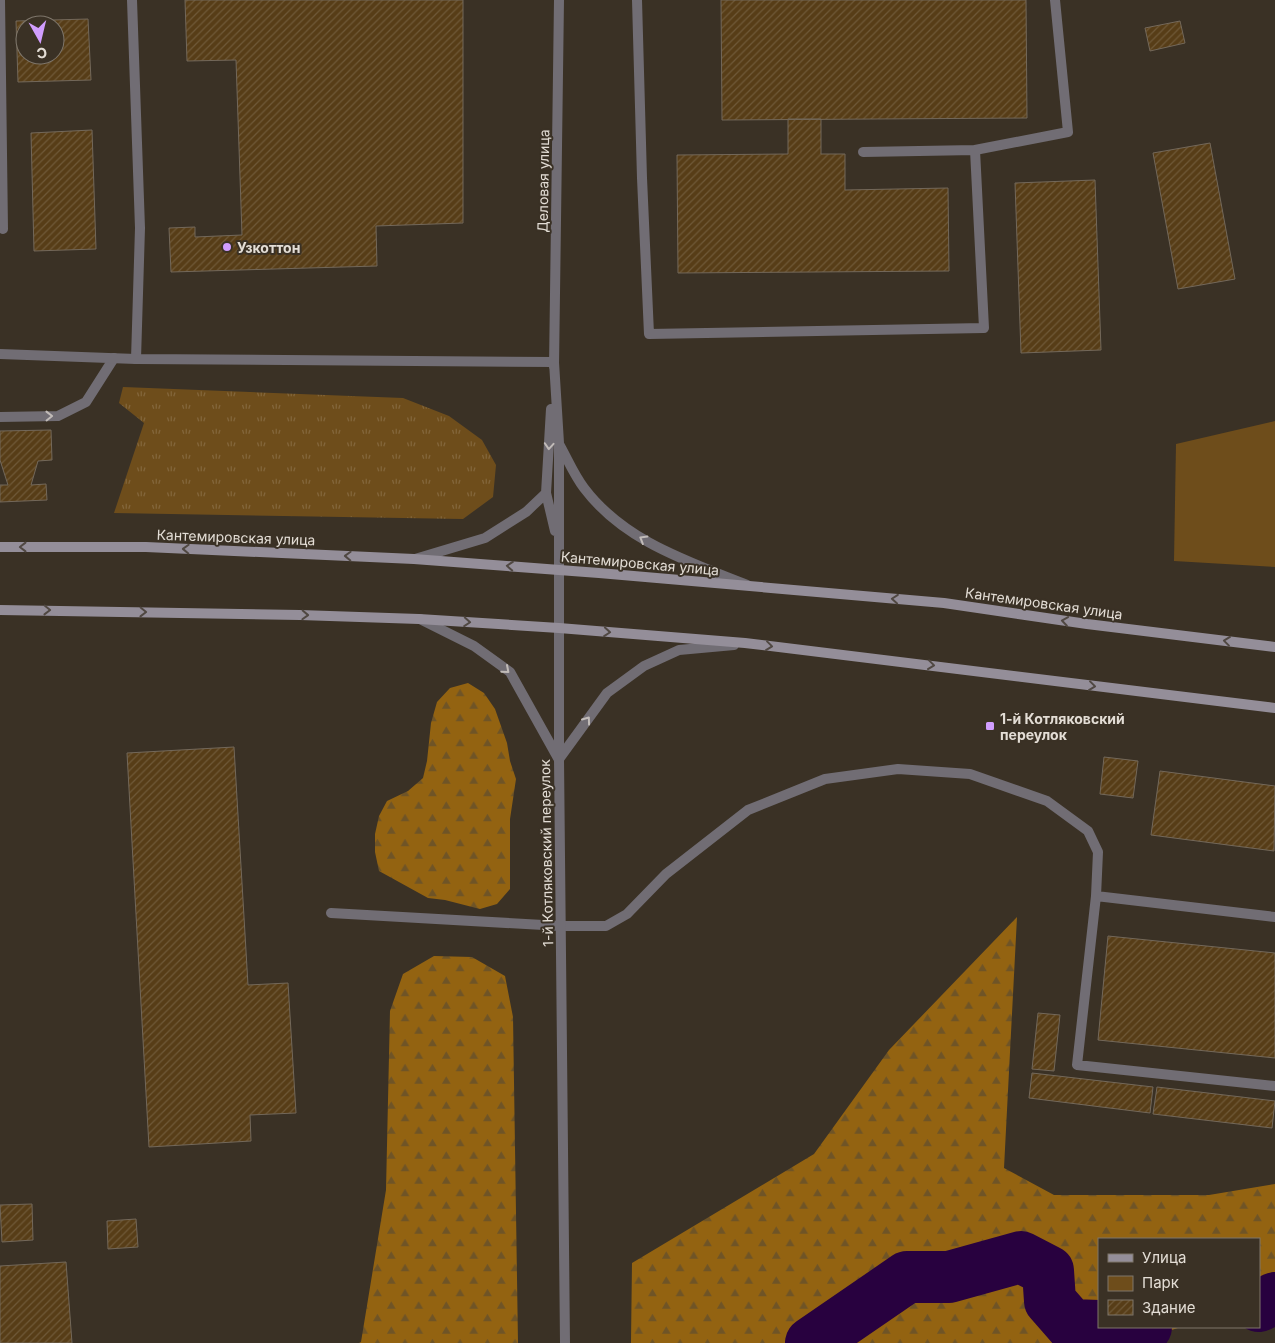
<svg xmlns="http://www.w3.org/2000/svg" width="1275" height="1343" font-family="Inter,sans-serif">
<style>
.grass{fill:url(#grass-tufts)}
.forest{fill:url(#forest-firs)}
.park{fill:#6e4d1b}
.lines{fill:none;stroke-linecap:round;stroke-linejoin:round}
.river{stroke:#28013f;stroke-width:52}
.building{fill:url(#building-hatch);stroke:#73685a;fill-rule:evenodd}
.service{stroke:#716d74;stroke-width:10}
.tertiary{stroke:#716d74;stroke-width:10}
.secondary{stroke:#948e99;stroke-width:10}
.oneway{stroke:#c1bbb8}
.oneway2{stroke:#504842}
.poi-dot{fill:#d19dfe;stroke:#3a3125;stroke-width:2}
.labels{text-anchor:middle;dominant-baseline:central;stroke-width:4;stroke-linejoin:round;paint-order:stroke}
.street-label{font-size:14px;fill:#e3ddd5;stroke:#3a3125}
.poi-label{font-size:14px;font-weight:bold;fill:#e3ddd5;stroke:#3a3125;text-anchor:start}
</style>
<defs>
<pattern id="grass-tufts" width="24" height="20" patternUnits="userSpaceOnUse" patternTransform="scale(1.25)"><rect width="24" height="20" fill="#6e4d1b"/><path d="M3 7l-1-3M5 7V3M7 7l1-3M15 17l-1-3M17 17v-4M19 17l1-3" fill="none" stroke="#83663b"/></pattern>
<pattern id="forest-firs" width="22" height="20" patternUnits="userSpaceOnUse" patternTransform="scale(1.25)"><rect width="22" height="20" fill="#936311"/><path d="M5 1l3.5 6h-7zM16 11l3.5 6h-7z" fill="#6f5426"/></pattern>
<pattern id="building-hatch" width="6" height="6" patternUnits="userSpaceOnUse" patternTransform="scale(1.25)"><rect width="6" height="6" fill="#573d17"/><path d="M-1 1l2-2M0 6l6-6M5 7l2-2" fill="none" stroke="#6f5938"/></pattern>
</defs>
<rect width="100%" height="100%" fill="#3a3125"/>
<path class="grass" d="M123 387 403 398 449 416 482 440 496 465 493 497 463 519 114 513 144 423 119 403Z"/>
<path class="forest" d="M468 683 484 693 495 709 507 743 510 761 516 779 510 819V889L497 904 480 909 445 900 428 898 379 871 375 852V834L379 816 387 801 408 791 423 778 427 761 431 723 437 702 450 688Z
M1017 917 1004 1168 1054 1195H1209L1275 1184V1296L1259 1302V1239H1099V1327H1181L1131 1343H631L632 1263 814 1154 889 1050Z
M434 956 472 957 505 976 513 1017 518 1343H359L361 1342 386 1190 390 1011 403 974Z"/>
<path class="park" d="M1275 421V567L1174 561 1176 444Z"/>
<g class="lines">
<path class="river" d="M1259 1306 1275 1298
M1108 1327 1138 1328 1146 1327
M811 1343 907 1277H949L1021 1257 1048 1271 1050 1301 1071 1325 1099 1326"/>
</g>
<path class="building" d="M185 0H463V223L376 226 377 266 171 272 169 228 195 227V237L242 235 236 60 187 61Z
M721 0H1026L1027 118 722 120Z
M88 19 91 80 18 82 16 21ZM25 25H55V55H25Z
M1180 21 1185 43 1150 51 1145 28Z
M788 119H821V154H845V190L948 188 949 271 678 273 677 155 788 154Z
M92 130 96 249 34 251 31 133Z
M1210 143 1235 279 1178 289 1153 153Z
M1095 180 1101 350 1021 353 1015 183Z
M51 430 52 460 38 461 31 485 46 484 47 500 0 502V485H8L0 460V431Z
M234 747 248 985 288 983 296 1113 250 1115 251 1141 149 1147 127 753Z
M1104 757 1138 761 1133 798 1100 794Z
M1160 771 1275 786 1274 851 1151 835Z
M1108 936 1275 953V1058L1098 1040Z
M1038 1013 1060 1015 1054 1071 1032 1069Z
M1032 1073 1153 1087 1150 1113 1029 1098Z
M1157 1087 1275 1101 1272 1128 1153 1114Z
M32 1204 33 1240 2 1242 0 1205Z
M136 1219 138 1247 108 1249 107 1221Z
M66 1262 72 1343H0V1266Z"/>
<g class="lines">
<path class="service" d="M0 0 3 229
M132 0 140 228 136 359
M637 0 642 178 649 334 984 328 975 150 1068 132 1055 0
M863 152 975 150
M0 417 58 416 86 402 114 358
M1096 896 1275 917
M331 913 561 926H606L627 914 666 874 748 810 825 779 898 769 970 774 1047 801 1088 831 1098 852 1096 896 1077 1065 1275 1086"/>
<path class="tertiary" d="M0 354 136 359 554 362
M554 362 559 443V759L565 1343
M554 367 559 0
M551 409 546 493 555 531
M559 444C567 458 574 475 584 488 624 541 687 561 747 585
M415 559 485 538 526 512 546 493
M420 619 474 646 510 672 558 758
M559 759 607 693 644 666 679 650 734 645"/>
<path class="secondary" d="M0 547H146L414 559 599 573 944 603 1087 624 1275 647
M0 610 300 615 419 619 559 628 745 643 1275 708"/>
</g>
<defs><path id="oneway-chevron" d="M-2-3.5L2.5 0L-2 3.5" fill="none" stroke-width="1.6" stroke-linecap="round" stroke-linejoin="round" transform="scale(1.25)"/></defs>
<g class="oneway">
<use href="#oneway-chevron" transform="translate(49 416) rotate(-1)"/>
<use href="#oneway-chevron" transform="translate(549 446) rotate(94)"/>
<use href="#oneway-chevron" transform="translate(643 539) rotate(-149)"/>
<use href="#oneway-chevron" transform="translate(506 670) rotate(41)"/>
<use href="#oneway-chevron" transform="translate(587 720) rotate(-54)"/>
</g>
<g class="oneway2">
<use href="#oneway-chevron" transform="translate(23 547) rotate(-180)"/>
<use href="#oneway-chevron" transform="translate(186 549) rotate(-178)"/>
<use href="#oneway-chevron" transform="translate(348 556) rotate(-178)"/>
<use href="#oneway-chevron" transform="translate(510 566) rotate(-176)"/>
<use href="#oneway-chevron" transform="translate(895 599) rotate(-175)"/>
<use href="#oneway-chevron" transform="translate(47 610) rotate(1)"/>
<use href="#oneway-chevron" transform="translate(143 612) rotate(1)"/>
<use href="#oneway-chevron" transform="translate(305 615) rotate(2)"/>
<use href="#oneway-chevron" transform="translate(1065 621) rotate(-172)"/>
<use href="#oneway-chevron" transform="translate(467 622) rotate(4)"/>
<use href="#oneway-chevron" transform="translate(607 632) rotate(5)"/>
<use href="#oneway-chevron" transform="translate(1227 641) rotate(-173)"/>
<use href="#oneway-chevron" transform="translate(769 646) rotate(7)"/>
<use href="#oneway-chevron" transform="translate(931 665) rotate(7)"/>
<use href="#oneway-chevron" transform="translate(1092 686) rotate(7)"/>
</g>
<g class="poi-dot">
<circle cx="227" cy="247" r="5"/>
<rect x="985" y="721" width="10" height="10" rx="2.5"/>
</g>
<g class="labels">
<g class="street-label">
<text transform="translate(543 181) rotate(-89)">Деловая улица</text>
<text transform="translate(236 537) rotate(2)">Кантемировская улица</text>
<text transform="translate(640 563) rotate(5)">Кантемировская улица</text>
<text transform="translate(1044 603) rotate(8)">Кантемировская улица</text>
<text transform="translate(546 853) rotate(-91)">1-й Котляковский переулок</text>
</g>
<g class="poi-label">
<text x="237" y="247">Узкоттон</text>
<text x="1000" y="718">1-й Котляковский<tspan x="1000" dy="16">переулок</tspan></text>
</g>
</g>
<rect x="1098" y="1238" width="162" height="90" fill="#3a3125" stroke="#7e766b"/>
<rect x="1108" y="1254" width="25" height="8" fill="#948e99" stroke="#7e766b"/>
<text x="1142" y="1263" font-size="15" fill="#e3ddd5">Улица</text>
<rect x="1108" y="1276" width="25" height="15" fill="#6e4d1b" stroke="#7e766b"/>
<text x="1142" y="1288" font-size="15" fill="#e3ddd5">Парк</text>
<rect x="1108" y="1300" width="25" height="15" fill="url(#building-hatch)" stroke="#7e766b"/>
<text x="1142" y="1313" font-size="15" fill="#e3ddd5">Здание</text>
<g transform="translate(40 40) rotate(172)"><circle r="24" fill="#3a3125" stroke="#7e766b"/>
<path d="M0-4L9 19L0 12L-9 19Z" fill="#d19dfe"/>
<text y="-8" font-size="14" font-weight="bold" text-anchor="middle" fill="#e3ddd5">С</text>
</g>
</svg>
